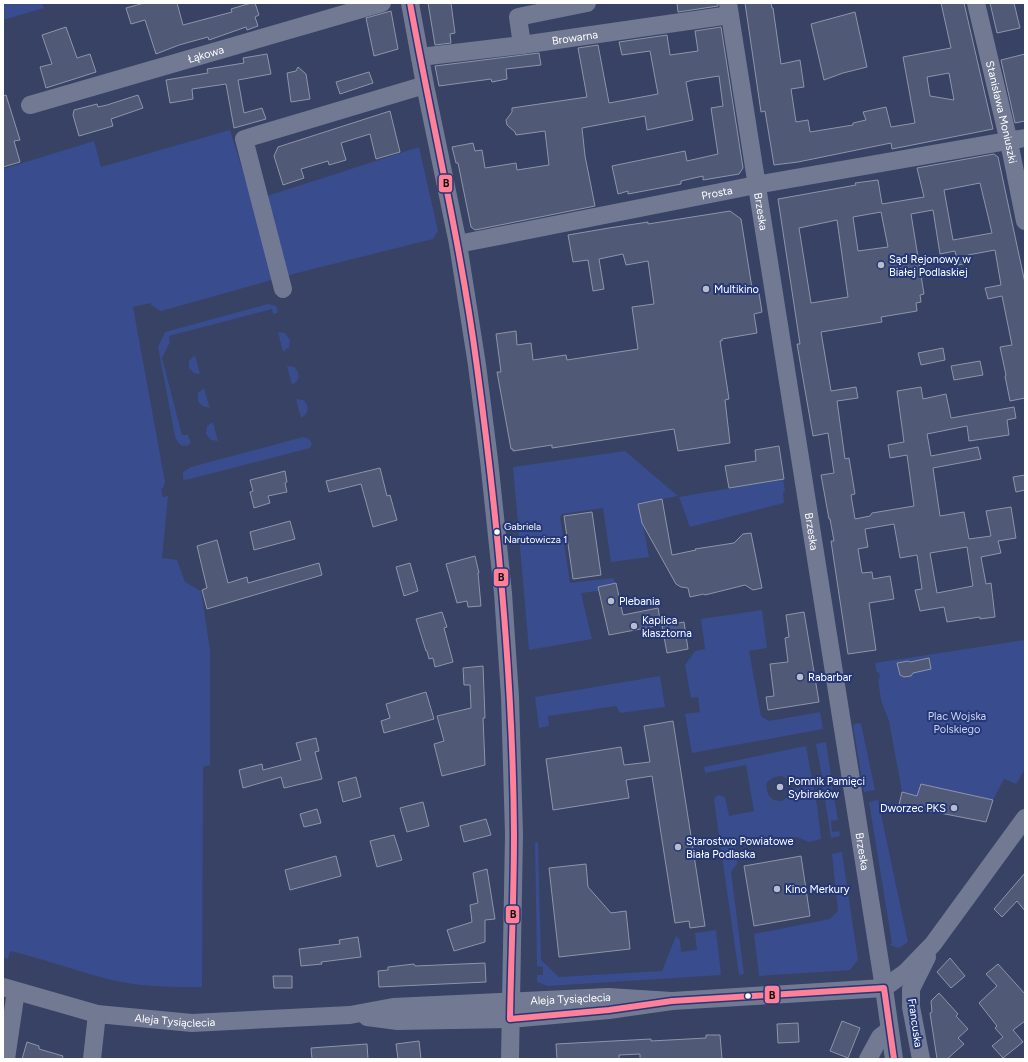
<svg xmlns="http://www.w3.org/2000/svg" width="1028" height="1062" font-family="Figtree,sans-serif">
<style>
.green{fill:#394c8e}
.building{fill:#505975;stroke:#8e95aa;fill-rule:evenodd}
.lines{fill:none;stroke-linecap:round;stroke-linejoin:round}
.minor{stroke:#717993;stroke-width:18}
.bus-1-casing{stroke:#253776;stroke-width:9}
.bus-1{stroke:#ff8098;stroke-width:6}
.poi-dot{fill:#b9bdc9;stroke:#253776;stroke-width:1.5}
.bus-dot{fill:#fff;stroke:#253776;stroke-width:1.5}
.labels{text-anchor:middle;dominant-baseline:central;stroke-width:4;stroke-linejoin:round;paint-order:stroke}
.bus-label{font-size:10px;fill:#fff;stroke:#253776;text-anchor:start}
.street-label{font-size:11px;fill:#fff;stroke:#253776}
.poi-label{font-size:11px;fill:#fff;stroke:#253776;text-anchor:start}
.park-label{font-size:11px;fill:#c8d2f2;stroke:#253776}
.line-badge{stroke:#253776;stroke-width:1.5}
.pale-badge-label{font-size:11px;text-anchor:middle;font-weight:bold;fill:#111}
</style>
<rect width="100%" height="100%" fill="#374264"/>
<path class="green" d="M3 3H42L44 8 3 20Z
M230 130 252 201 419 147 438 231 433 239 297 273 161 311 151 305V303L133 307 165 482 163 488 161 489 163 497 168 496 162 558 177 560 185 582 201 591 210 650V765L203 767 202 987C173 987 144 987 116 981 80 973 46 959 10 951L8 959 3 957V169L94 141 101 167Z
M268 304 276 306 278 311 277 313 273 314 272 309 169 336 170 342 162 358 182 435H188L191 443 187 446C180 446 177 443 175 436L158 347 165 332Z
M278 332 285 333 290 340 289 347 283 352Z
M195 355 200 374 194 373 189 368V361Z
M287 366 294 367C301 373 300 381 292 385Z
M204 388 210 408 202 406 198 401V393Z
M296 399 303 400C310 406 309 414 301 418Z
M213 422 218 441 211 440 206 434 207 426Z
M303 437 309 439 312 444 310 448 186 480 183 479V472L191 467Z
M625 451 678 496 639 503 649 557 611 562 603 508 562 514 560 517 570 583 613 578 615 583 598 587 599 591 581 593 592 639 529 650 513 467Z
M783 479 785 491 783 493 784 503 690 527 679 497Z
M762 610 767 648 749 651 761 716 769 721 820 712 823 729 692 753 685 714 700 712 698 697 691 698 685 665 695 651 705 649 701 619Z
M1025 640V769L1016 784 1004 779 993 800 927 798 902 792 889 721 881 700 878 679 880 678 879 672 877 673 875 663Z
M660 676 665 707 620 713 616 706 548 716 549 726 539 728 535 697Z
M857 723 861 724 875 790 864 792 853 726 855 724Z
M826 742 831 776 822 777 816 744Z
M806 746 812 780 791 784C785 773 775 775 767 782 765 793 770 802 782 801L790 795 791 789 813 786 817 806 821 839 809 842 797 837 735 845 737 864 731 872 744 974 739 975 714 800 716 796 719 795 725 797 729 816 754 811 746 765 705 773 704 767Z
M832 786 838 820 831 821 832 832 839 831 840 836 831 838 823 787Z
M878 800 908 942 899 948 892 946 890 944 892 943 869 802Z
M538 842 541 960 559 977 662 971 676 936 680 940 681 952 697 950 695 933 716 930 721 975 548 986 537 982V975H543V967L537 966 535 843Z
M842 852 858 960 850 970 759 976 754 934 830 919 838 911 832 854Z"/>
<path class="building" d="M144 3H177L183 25 232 12 231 9 251 3H255L259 15 255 17 258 26 247 30 246 27 209 40 208 37 179 45 156 54 145 20 131 24 126 8Z
M428 3H451L455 33 450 34 451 43 435 45Z
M677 3H718V6L678 12Z
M745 3H771L772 8H773L781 64 800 60 804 87 791 89 796 122 808 120 810 132 853 125V123L866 120 863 112 886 107 891 127 915 123 903 57 951 48 941 3H964L993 129 892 149 891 143 798 162 774 165 765 111 761 112ZM949 73 954 100 930 96 927 77Z
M990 3H1014L1020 28 997 33Z
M391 11 398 49 374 56 366 18Z
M855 12 867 67 843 73 824 80 811 24Z
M66 27 77 58 90 54 96 72 46 88 40 67 52 64 42 35Z
M721 27 743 168 739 174 703 180V176L681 181V184L628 194V191L618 194 612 166 685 151 687 161 718 154 711 108 723 106 719 76 693 80 686 82 693 120 647 130 645 116 582 128 585 156 595 206 475 230 471 227 458 163H456L452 147 473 143 475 151 482 150 485 168 516 163 517 170 549 165 545 131 516 135 515 132 507 125 506 120 512 112V108L587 97 578 48 598 45 609 103 658 94 650 51 622 55 619 42 667 35 670 55 698 51 695 31Z
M539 53 541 65 506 69 507 79 492 82 491 79 439 86 435 66Z
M267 54 271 74 238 80 244 113 262 108 266 119 234 128 226 84 192 89 193 99 170 103 166 80 208 73 207 69 244 63 243 58Z
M1025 54V121L1015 123 1001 60Z
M298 67 306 74 310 99 291 102 287 73 296 71Z
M369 72 373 83 340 94 336 82Z
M6 95 20 140 14 141 20 162 3 167V96Z
M138 95 143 108 111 119 113 126 79 136 73 115 74 110 97 104 98 107 107 105Z
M390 111 400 152 376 159 370 134 341 143 346 160 329 165 328 161 301 169 304 178 283 185 274 156 278 147Z
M994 154 998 157 1025 283V398L1010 401 1005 376 1006 375 1000 347 1012 345 1002 296 988 299 985 288 1001 285 995 250 968 255 969 263 958 265 955 251 940 254 933 210 911 214 924 294 920 295 921 302 916 303 917 311 881 317 882 322 821 332 831 391 856 387 858 398 837 401 845 459 849 458 855 494 851 495 855 519 870 516 872 513 914 506 907 455 890 458 888 445 904 442 897 391 921 387 923 399 946 394 951 418 1014 407 1016 418 1007 420 1009 435 969 441 967 426 927 434 931 456 978 447 981 459 933 468 940 516 964 512 969 539 991 536 986 511 1011 507 1016 538 998 541 1001 553 981 557 986 584 991 583 995 617 980 619V617L947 622 944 607 920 611 915 590 922 589 917 555 900 558 894 524 865 529 868 547 858 549 862 573 872 572 873 579 890 576 894 599 869 603 876 650 848 654 831 541H834L830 519H829L821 475 834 473 828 433 813 436 797 344H800L778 199 856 185 855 183 878 180 882 204 924 197 917 168ZM980 183 992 233 953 240 944 190ZM881 212 888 247 858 251 853 217ZM837 220 848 297 811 303 799 228ZM967 547 973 586 937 593 930 553Z
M730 211 741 219 752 288 758 287 762 312 754 314 757 333 722 339V341H720L729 399 725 400 730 443 678 451 674 429 552 448V445L513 451V449H511L497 372H501L496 334 516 331 517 345 531 343 533 360 566 355 567 360 638 349 632 307 654 304 648 261 626 265 623 254 599 259 604 289 593 291 588 260 573 262 568 235 609 228 648 222V224Z
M943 348 945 360 921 365 918 353Z
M980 361 983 375 954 380 951 366Z
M779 446 784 479 729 488 725 466 756 461 755 450Z
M380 468 387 496 390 495 397 520 373 527 361 484 329 492 326 481Z
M285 471 287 482 285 483 287 492 268 496 270 503 254 508 250 492 253 491 250 480Z
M1025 475V490L1016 492 1013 477Z
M662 499 672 555 696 550 695 549 734 543 743 534 751 533 762 588 753 590 745 585 705 595 704 594 690 597 688 588 681 587 676 584 642 523 638 504Z
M592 512 601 575 573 579 564 516Z
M290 521 295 539 254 550 250 532Z
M217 540 228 583 247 577 248 583 319 563 322 575 207 609 202 590 207 588 197 546Z
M475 556 479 573H478L481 606 468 607 467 601 457 603 446 564Z
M410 563 418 591 404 596 396 567Z
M616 583 623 615 658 608 661 625 609 635 598 587Z
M442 612 447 627 444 628 453 662 435 667 433 658 429 659 427 651H426L416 619Z
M804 612 819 702 768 710 766 697 774 696 770 664 788 662 785 638 789 637 786 615Z
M684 622 688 649 667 653 662 626Z
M929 658 931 669 913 673 911 676 904 677 900 675 897 663 908 661 910 662Z
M483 666 485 718H483L485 765 442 776 434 744 444 741 437 716 471 708 470 685H464L463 668Z
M426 692 434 719 384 733 381 721 390 718 386 704Z
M673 721 705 926 690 928 689 921 675 923 652 776 626 780 629 798 553 810 546 759 621 747 624 765 650 762 644 726Z
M316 738 319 751 315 752 322 779 284 788 281 777 243 788 239 770 262 764 263 770 301 760 296 743Z
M356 777 361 797 343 802 338 782Z
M921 784 993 800 986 822 899 805 902 792 917 796Z
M423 802 429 826 407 832 400 808Z
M317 809 321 823 304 827 300 814Z
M486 819 491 835 464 842 460 826Z
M394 835 402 860 377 867 370 841Z
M336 856 341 876 290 890 285 870Z
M801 856 810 916 754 926 744 866Z
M586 864 588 887 611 913 626 911 630 949 559 957 549 868Z
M487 869 495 919 485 920V942L454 951 447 930 472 922 470 905 478 903 473 873Z
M1025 873V911L1017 901 1002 917 994 909Z
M358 937 361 957 321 962 322 964 301 966 299 949 340 944 339 940Z
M950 958 965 976 951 988 937 972Z
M485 963 486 982 379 987 378 971 388 970V967L414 964 415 966Z
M998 964 1025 994V1021L1013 1030 1023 1042 1003 1058 992 1046 1003 1037 995 1028 997 1026 979 1003 997 986 986 974Z
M273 976H292V988H274Z
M939 993 958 1014 956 1016 968 1029 958 1038 964 1044 947 1059H937L930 1013 932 1012 931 1001Z
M842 1021 860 1028 848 1058 830 1051Z
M798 1023 799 1042 778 1043 777 1024Z
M706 1035H720L722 1059H640V1054L619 1055V1059H557L556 1044 651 1039V1041L706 1038Z
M419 1041 421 1059H398L396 1044Z
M27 1042 39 1046V1049L63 1056 62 1059H22Z
M367 1044 368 1059H312L311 1048Z"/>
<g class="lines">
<g class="minor">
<path d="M410 3 425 85 458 244 477 365 489 460 503 593 510 697 514 834 510 1059"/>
<path id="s1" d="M728 3 884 988 894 1059"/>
<path id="s2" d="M976 3 1009 142 1025 221"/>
<path d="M522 45 518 17 587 3"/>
<path id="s3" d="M420 57 522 45 730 15"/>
<path id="s4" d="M30 105 382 3"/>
<path id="s5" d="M458 244 756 185 1025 138"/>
<path d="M283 289 244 139 425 85"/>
<path id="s6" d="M3 987 97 1014 192 1023 350 1015 393 1007 608 997 672 1001"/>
<path d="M884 988 906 972 933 944 1025 818"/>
<path d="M367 1017 398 1021 510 1019 609 1010 672 1001 884 988"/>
<path d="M6 1059 16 991"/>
<path d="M92 1059 97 1014"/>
<path d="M868 1059 880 1037 889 1030"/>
<path d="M921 1059 911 1007V989L927 957"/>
</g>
<g class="bus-1-casing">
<path id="bus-1" d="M410 3C432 124 461 245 477 367 498 522 513 678 514 834 514 895 511 957 510 1019L609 1010 672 1001 884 988 894 1059"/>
</g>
<use href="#bus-1" class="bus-1"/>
</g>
<g class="poi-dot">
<circle cx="881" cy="265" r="4"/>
<circle cx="706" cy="289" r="4"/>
<circle cx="611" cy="601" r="4"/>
<circle cx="634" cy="626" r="4"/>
<circle cx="800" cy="677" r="4"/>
<circle cx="780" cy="787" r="4"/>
<circle cx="954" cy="808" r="4"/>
<circle cx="678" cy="847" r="4"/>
<circle cx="777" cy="889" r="4"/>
</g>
<g class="bus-dot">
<circle cx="497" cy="532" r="3.5"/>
<circle cx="748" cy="996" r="3.5"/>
</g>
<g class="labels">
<g class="bus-label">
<text x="504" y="526">Gabriela<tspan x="504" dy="13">Narutowicza 1</tspan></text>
</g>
<g class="street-label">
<text stroke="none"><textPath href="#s3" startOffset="156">Browarna</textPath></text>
<text stroke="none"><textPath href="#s4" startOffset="183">Łąkowa</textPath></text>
<text stroke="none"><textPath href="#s2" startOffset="112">Stanisława Moniuszki</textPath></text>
<text stroke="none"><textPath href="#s5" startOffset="264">Prosta</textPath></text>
<text stroke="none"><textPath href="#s1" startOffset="211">Brzeska</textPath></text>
<text stroke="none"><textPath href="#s1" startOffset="535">Brzeska</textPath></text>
<text stroke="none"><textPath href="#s1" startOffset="859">Brzeska</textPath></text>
<text stroke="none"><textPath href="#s6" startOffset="573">Aleja Tysiąclecia</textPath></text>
<text stroke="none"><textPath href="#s6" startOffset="176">Aleja Tysiąclecia</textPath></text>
<text transform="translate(915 1023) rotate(82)">Francuska</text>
</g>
<g class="poi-label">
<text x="889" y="259">Sąd Rejonowy w<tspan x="889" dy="13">Białej Podlaskiej</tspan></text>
<text x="714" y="289">Multikino</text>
<text x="619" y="601">Plebania</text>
<text x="642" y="620">Kaplica<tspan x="642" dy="13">klasztorna</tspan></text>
<text x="808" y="677">Rabarbar</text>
<text x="788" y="781">Pomnik Pamięci<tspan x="788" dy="13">Sybiraków</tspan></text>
<text x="946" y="808" text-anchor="end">Dworzec PKS</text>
<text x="686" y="841">Starostwo Powiatowe<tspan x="686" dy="13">Biała Podlaska</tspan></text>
<text x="785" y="889">Kino Merkury</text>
</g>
<g class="park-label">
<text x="957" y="716">Plac Wojska<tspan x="957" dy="13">Polskiego</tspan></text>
</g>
</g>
<g class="line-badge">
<rect x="438" y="174" width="15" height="19" rx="4" fill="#ff8098"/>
<rect x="493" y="568" width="16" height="19" rx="4" fill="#ff8098"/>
<rect x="505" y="905" width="15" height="19" rx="4" fill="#ff8098"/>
<rect x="764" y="985" width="16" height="19" rx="4" fill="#ff8098"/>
</g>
<g class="pale-badge-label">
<text x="446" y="187">B</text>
<text x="501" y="581">B</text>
<text x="513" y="918">B</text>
<text x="772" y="999">B</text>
</g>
<rect width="1028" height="1062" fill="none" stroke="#ffffff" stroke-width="8"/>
</svg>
